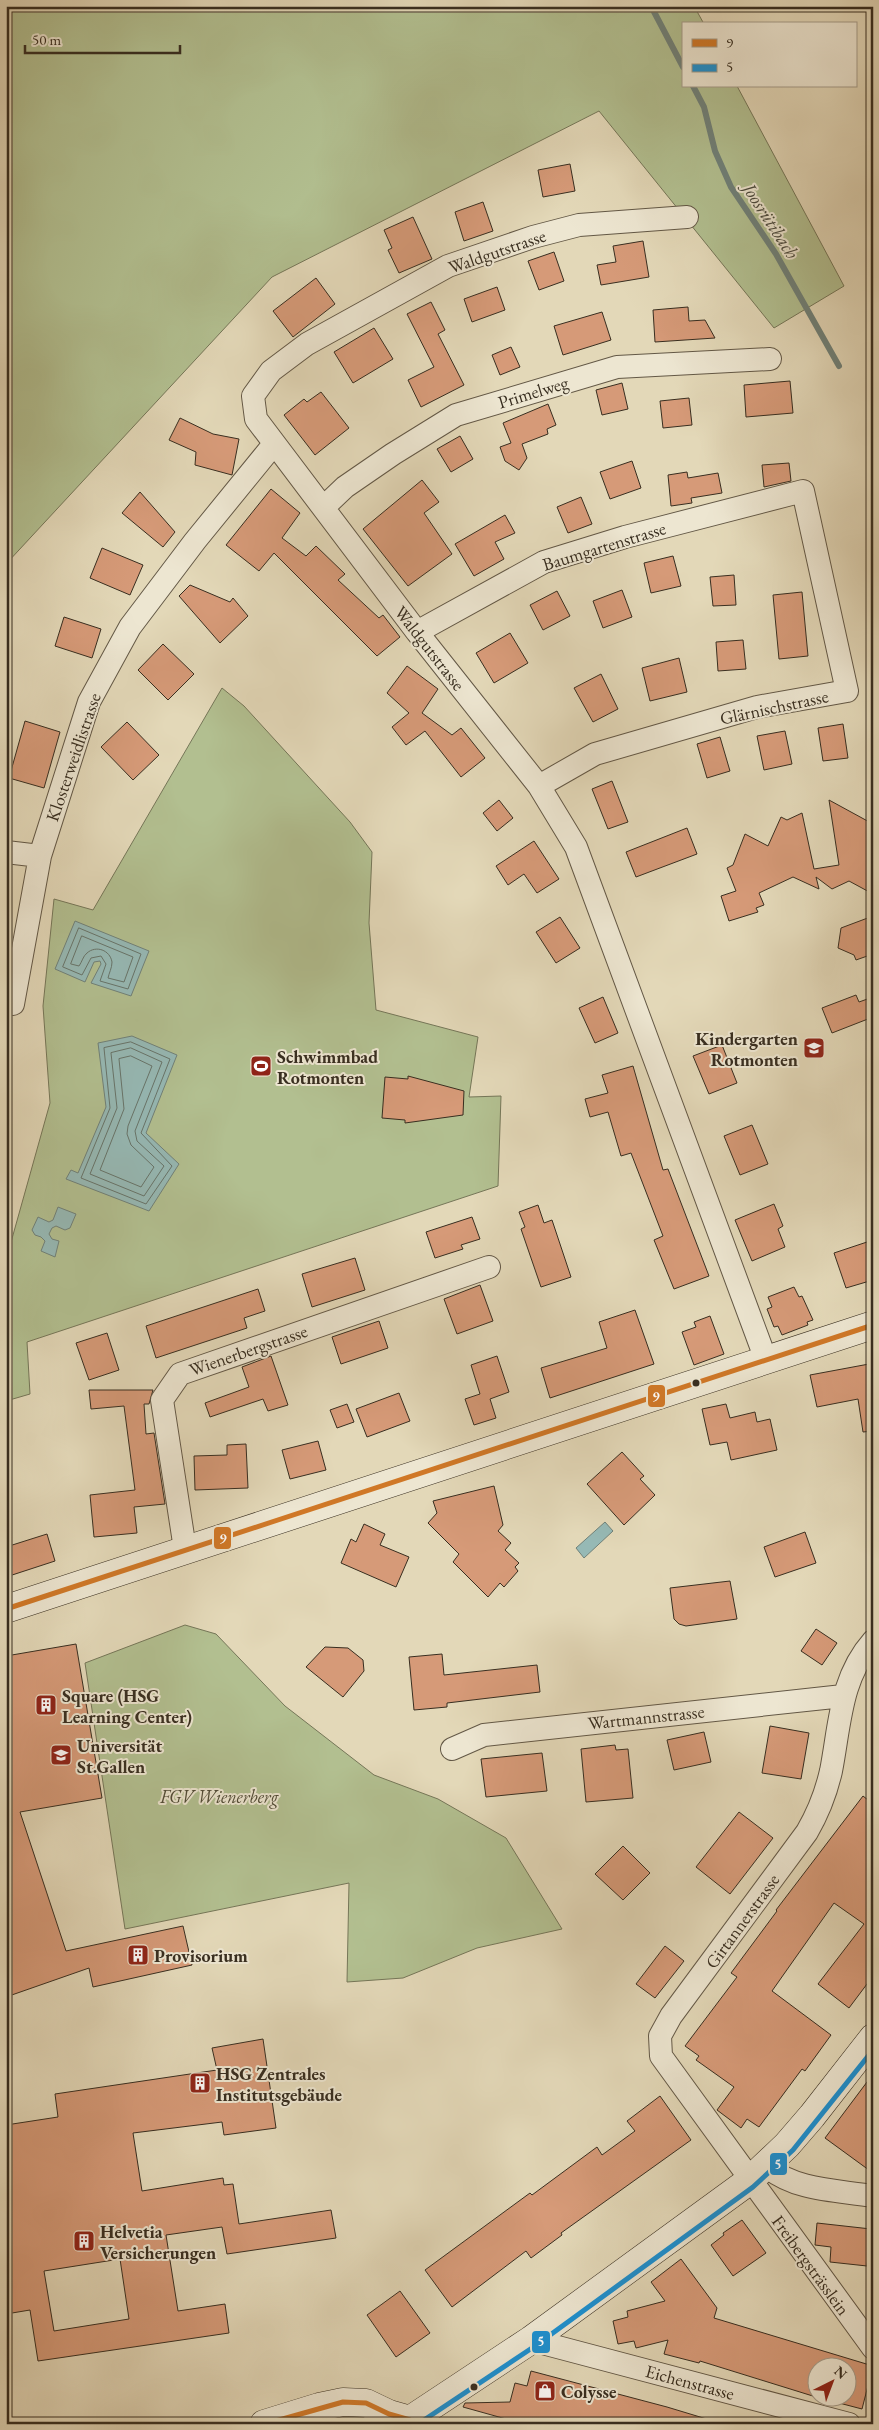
<svg xmlns="http://www.w3.org/2000/svg" width="879" height="2430" font-family="'EB Garamond',serif">
<style>
.green{fill:#b2bf90;stroke:#757658}
.water{fill:#96b9b5;stroke:#708179}
.lines{fill:none;stroke-linecap:round;stroke-linejoin:round}
.shore{stroke:#67746a;stroke-width:1}
.stream{stroke:#708179;stroke-width:6}
.building{fill:#d69a78;stroke:#382e20;fill-rule:evenodd}
.street-casing{stroke:#635846;stroke-width:24}
.secondary-casing{stroke:#382e20;stroke-width:29}
.street{stroke:#ede6d1;stroke-width:22}
.secondary{stroke:#ede6d1;stroke-width:28}
.bus-1-casing{stroke:#ede6d1;stroke-width:9}
.bus-2-casing{stroke:#ede6d1;stroke-width:9}
.bus-1{stroke:#d07827;stroke-width:5}
.bus-2{stroke:#1d90d0;stroke-width:5}
.bus-dot{fill:#382e20;stroke:#ede6d1;stroke-width:2}
.labels{text-anchor:middle;dominant-baseline:central;stroke-width:4;stroke-linejoin:round;paint-order:stroke}
.street-label{font-size:18px;fill:#382e20;stroke:#ede6d1}
.poi-label{font-size:18px;font-weight:bold;fill:#382e20;stroke:#ede6d1;text-anchor:start}
.park-label{font-size:18px;font-style:italic;fill:#504b36;stroke:#ede6d1}
.water-label{font-size:19px;font-style:italic;fill:#4b4a3e;stroke:#ede6d1}
.line-badge{stroke:#ede6d1;stroke-width:2}
.badge-label{font-size:14px;text-anchor:middle;font-weight:bold;fill:#fff}
</style>
<rect width="100%" height="100%" fill="#e3d8b8"/>
<filter id="stains"><feTurbulence type="fractalNoise" baseFrequency=".004" numOctaves="4"/><feColorMatrix values="0 0 0 0 .2 0 0 0 0 .09 0 0 0 0 .02 0 0 0 .5 -.17"/></filter>
<radialGradient id="worn" r=".72"><stop offset=".6" stop-color="#630" stop-opacity="0"/><stop offset="1" stop-color="#630" stop-opacity=".3"/></radialGradient>
<path class="green" d="M6 6H694L704 24H683V86H737L844 286 774 328 599 111 272 277 6 564Z
M222 688 244 706 350 822 372 852 369 923 376 1010 478 1037 469 1097 501 1096 498 1186 27 1342 30 1394 6 1401V1260L50 1103 43 1006 54 899 93 910Z
M185 1625 216 1634 285 1706 374 1775 438 1799 506 1838 562 1929 477 1948 403 1978 347 1982 349 1883 125 1929 85 1663Z"/>
<path class="water" d="M75 921 149 951 131 996 91 983 101 964 100 961 94 962 85 982 55 969Z
M132 1036 177 1055 146 1133 179 1164 149 1211 66 1179 71 1170 78 1173 106 1107 98 1043Z
M58 1207 76 1214 70 1228 65 1230 56 1226 52 1228 49 1234 52 1239 59 1241 55 1257 41 1251 45 1241 41 1237 35 1235 32 1230 38 1217 49 1222 53 1220Z
M605 1522 613 1531 584 1558 576 1548Z"/>
<g class="lines">
<path class="shore" d="M79 928 141 954 128 989 100 981 106 964 101 956 91 958 82 975 63 967Z
M82 936 133 957 124 982 108 978C109 973 112 968 112 962 110 950 96 945 87 953 83 956 82 962 79 966L71 964Z
M131 1042 170 1059 141 1133 172 1166 146 1204 81 1178 110 1108 104 1048Z
M131 1048 162 1062 135 1131 137 1141 164 1166 144 1196 90 1174 117 1108 111 1053Z
M131 1056 152 1066 128 1126 127 1134 131 1145 154 1167 141 1187 100 1170 124 1109 119 1059Z"/>
<path class="stream" d="M651 6 683 67
M693 86 704 107 715 151 731 187 776 254 839 366"/>
</g>
<path class="building" d="M570 164 575 191 543 197 538 170Z
M483 202 493 231 464 241 455 212Z
M413 217 432 259 399 273 388 250 392 248 384 230Z
M643 241 649 277 601 285 597 265 616 262 613 246Z
M554 252 564 281 539 290 528 261Z
M316 278 335 304 293 337 273 311Z
M497 287 505 310 472 322 464 299Z
M431 302 445 330 438 334 464 385 421 407 408 380 434 367 407 314Z
M688 307 689 321 705 320 715 338 655 342 653 310Z
M602 312 611 340 563 355 554 326Z
M374 328 393 359 353 383 334 352Z
M511 347 520 367 500 375 492 355Z
M790 381 793 413 746 417 744 385Z
M622 383 628 409 602 415 596 390Z
M321 392 349 428 315 455 284 415 304 399 307 402Z
M689 398 692 425 663 428 660 401Z
M548 404 556 425 547 429 548 434 522 444 527 458 519 470 505 461 500 447 511 443 503 423Z
M180 418 213 434 239 439 232 475 195 465 196 452 169 440Z
M460 436 473 459 451 472 437 449Z
M632 461 641 488 610 499 600 472Z
M789 463 791 481 764 487 762 465Z
M687 472 688 478 718 473 722 493 691 498 692 503 671 506 668 475Z
M422 480 439 502 424 513 452 554 408 586 363 529Z
M271 489 300 513 282 538 306 556 316 546 345 574 338 580 379 618 383 615 400 637 377 656 274 553 259 571 226 545Z
M140 492 175 532 163 547 122 513Z
M581 497 592 524 568 533 557 507Z
M505 515 515 533 495 542 504 559 474 576 455 544Z
M102 548 143 565 130 595 90 578Z
M673 556 681 586 651 593 644 563Z
M734 575 736 605 713 606 710 577Z
M190 585 230 602 233 598 248 616 220 643 179 596Z
M622 590 632 617 603 628 593 601Z
M557 591 570 616 543 630 530 605Z
M802 592 808 656 779 659 773 595Z
M64 617 101 629 92 658 55 646Z
M510 633 528 663 494 683 476 653Z
M743 640 746 669 718 671 716 642Z
M163 644 194 674 168 700 138 670Z
M679 658 687 692 650 701 642 668Z
M407 666 438 689 422 713 452 735 461 728 485 758 461 777 425 731 406 745 392 727 409 713 387 693Z
M601 674 618 709 593 722 574 688Z
M25 721 60 732 44 788 9 778Z
M127 722 159 755 133 780 101 747Z
M843 724 848 758 823 761 818 728Z
M785 731 792 764 764 770 757 736Z
M720 737 730 771 707 778 697 744Z
M612 781 628 822 608 829 592 789Z
M499 800 513 818 497 831 483 813Z
M829 800 873 824V894L849 881 832 889 816 877 819 889 793 877 759 893 764 905 756 908 758 912 729 921 721 896 736 891 727 868 733 865 745 834 768 846 781 817 787 820 802 813 814 869 839 865Z
M687 828 697 854 636 877 626 852Z
M534 841 559 879 537 893 524 874 508 885 496 866Z
M873 916V954L856 960 854 955 838 948 841 928Z
M560 917 580 948 556 963 536 932Z
M856 995 859 1002 873 997V1017L832 1033 822 1008Z
M603 997 618 1033 595 1043 579 1008Z
M722 1045 737 1083 709 1094 693 1056Z
M633 1066 663 1170 668 1169 709 1276 674 1289 654 1240 663 1236 631 1153 621 1156 608 1112 590 1117 585 1099 608 1093 602 1075Z
M408 1076 464 1091 463 1115 405 1123V1120L382 1118 385 1077 408 1079Z
M752 1125 768 1164 740 1175 724 1136Z
M774 1204 783 1226 778 1229 785 1247 752 1261 735 1220Z
M538 1205 544 1223 552 1220 571 1277 541 1287 521 1229 525 1227 519 1212Z
M472 1217 480 1239 461 1245 463 1249 435 1258 426 1232Z
M873 1240V1280L846 1288 834 1253Z
M355 1258 365 1290 312 1307 302 1274Z
M480 1285 493 1321 457 1334 444 1299Z
M794 1287 799 1297 802 1296 813 1320 807 1322 808 1325 782 1335 778 1326 774 1327 767 1309 772 1307 768 1297Z
M258 1289 265 1311 244 1318 247 1328 156 1358 146 1326Z
M635 1310 654 1364 550 1398 541 1368 607 1348 599 1322Z
M710 1316 724 1354 694 1365 682 1332 696 1327 694 1322Z
M379 1321 388 1348 341 1364 332 1337Z
M107 1333 119 1370 89 1380 76 1343Z
M271 1356 288 1405 268 1411 263 1399 210 1417 205 1403 249 1387 242 1367Z
M497 1356 509 1392 490 1399 496 1418 474 1425 465 1399 480 1394 471 1365Z
M869 1364 873 1378V1431L863 1432 858 1399 817 1407 810 1375Z
M89 1390H153L149 1404H144L146 1434 154 1433 165 1504 134 1507 137 1533 94 1537 90 1495 135 1490 124 1406 91 1409Z
M399 1393 410 1421 367 1437 356 1409Z
M347 1404 354 1422 337 1428 330 1410Z
M726 1404 730 1418 755 1412 757 1422 770 1419 777 1450 731 1460 727 1442 710 1445 702 1409Z
M318 1441 326 1470 290 1479 282 1450Z
M246 1444 248 1488 195 1490 194 1456 227 1455V1445Z
M622 1452 644 1476 640 1479 655 1495 624 1525 587 1484Z
M494 1486 503 1525 498 1531 511 1543 505 1550 519 1563 515 1567 518 1571 504 1587 500 1583 488 1597 453 1562 459 1554 428 1523 437 1513 433 1501Z
M364 1524 385 1534 380 1545 409 1557 396 1587 341 1563 351 1539 356 1542Z
M805 1532 816 1563 775 1577 764 1547Z
M47 1534 55 1561 6 1577V1547Z
M730 1581 737 1619 686 1626 679 1624 674 1619 670 1588Z
M816 1629 837 1643 822 1665 801 1651Z
M76 1644 102 1798 20 1812 66 1951 183 1926 192 1965 93 1987 89 1968 6 1997V1656Z
M325 1647 348 1648 363 1660 364 1671 343 1697 306 1667Z
M442 1654 444 1675 537 1665 540 1692 447 1703V1707L414 1710 409 1657Z
M770 1726 809 1733 801 1779 762 1773Z
M704 1732 711 1762 674 1770 667 1740Z
M615 1745 616 1750 628 1749 633 1798 586 1802 581 1749Z
M542 1753 547 1791 486 1797 481 1759Z
M863 1796 873 1804V1976L849 2008 818 1984 864 1924 834 1903 772 1991 831 2035 805 2071 802 2069 759 2127 747 2119 741 2128 717 2110 734 2087 696 2060 699 2056 685 2046 737 1977 731 1973 777 1911 776 1910Z
M739 1812 773 1838 730 1894 696 1867Z
M623 1846 650 1873 623 1900 595 1874Z
M665 1946 684 1961 655 1998 636 1984Z
M263 2039 276 2128 224 2135 222 2122 133 2133 142 2191 223 2178 224 2185 233 2184 239 2224 331 2210 336 2238 227 2254 222 2227 166 2235 178 2311 225 2304 229 2333 38 2361 30 2310 6 2314V2125L58 2117 55 2094 217 2070 212 2048ZM120 2259 129 2319 54 2331 44 2271Z
M873 2074V2173L825 2138Z
M660 2096 691 2140 561 2233 562 2235 531 2258 526 2251 452 2307 425 2270 530 2193 532 2195 597 2147 602 2155 635 2131 627 2121Z
M742 2220 766 2253 733 2276 711 2245 724 2235 723 2233Z
M817 2223 871 2229 867 2266 830 2262 831 2247 815 2245Z
M681 2259 717 2308 714 2318 873 2366 862 2409 820 2398H846V2368H816V2397L700 2361 699 2363 664 2354 668 2340 636 2348 634 2341 618 2344 613 2321 628 2317 627 2311 665 2301 651 2282Z
M400 2291 430 2333 396 2357 367 2315Z
M531 2371 667 2407 710 2420 709 2424H524L463 2407 465 2403 510 2402 515 2383 527 2386Z"/>
<g class="lines">
<g class="street-casing">
<path id="street" d="M687 217 579 225 533 237 448 266 307 344 271 371 253 396 256 419 417 632 539 786 576 847 766 1360
M324 507 345 487 393 454 456 415 617 367 770 359
M417 632 544 562 625 537 803 491 847 691 757 707 595 754 539 786
M6 852 40 856
M13 1004 40 856 89 702 130 627 195 541 274 444
M185 1549 162 1400 180 1374 489 1267
M873 1641C840 1678 840 1725 831 1771 826 1793 818 1813 807 1832L671 2016 660 2036 661 2056 873 2348
M452 1749 484 1735 843 1696
M766 2166C796 2191 836 2190 873 2196
M531 2340 849 2424"/>
</g>
<g class="secondary-casing">
<path id="secondary" d="M6 1609 873 1325
M264 2424 319 2407 343 2402 366 2403 389 2414 410 2420
M404 2424 531 2340 749 2181 787 2145 812 2116 873 2038"/>
</g>
<use href="#street" class="street"/>
<use href="#secondary" class="secondary"/>
<g class="bus-1-casing">
<path id="bus-1" d="M6 1609 873 1325
M265 2424 343 2402 366 2403 389 2414 410 2420"/>
</g>
<g class="bus-2-casing">
<path id="bus-2" d="M418 2424 535 2346 753 2187 793 2150 873 2050"/>
</g>
<use href="#bus-1" class="bus-1"/>
<use href="#bus-2" class="bus-2"/>
</g>
<defs>
<g id="school-square" transform="scale(1.125)"><rect x="-9" y="-9" width="18" height="18" rx="4" fill="#8f2418" stroke="#ede6d1"/><path d="M0-5L7-2L0 1L-7-2ZM-4 1L0 2.5L4 1V4Q0 6-4 4Z" fill="#fff"/></g>
<g id="stadium-square" transform="scale(1.125)"><rect x="-9" y="-9" width="18" height="18" rx="4" fill="#8f2418" stroke="#ede6d1"/><path d="M0-5a6.5 5 0 1 0 0 10a6.5 5 0 1 0 0-10ZM-3.5-1.8h7v3.6h-7Z" fill="#fff"/></g>
<g id="building-square" transform="scale(1.125)"><rect x="-9" y="-9" width="18" height="18" rx="4" fill="#8f2418" stroke="#ede6d1"/><path d="M-4-6H4V6H1V3H-1V6H-4ZM-2.5-4.3h1.7v1.8h-1.7ZM.8-4.3h1.7v1.8H.8ZM-2.5-1h1.7V.8h-1.7ZM.8-1h1.7V.8H.8Z" fill="#fff"/></g>
<g id="university-square" transform="scale(1.125)"><rect x="-9" y="-9" width="18" height="18" rx="4" fill="#8f2418" stroke="#ede6d1"/><path d="M0-5L7-2L0 1L-7-2ZM-4 1L0 2.5L4 1V4Q0 6-4 4Z" fill="#fff"/></g>
<g id="shop-square" transform="scale(1.125)"><rect x="-9" y="-9" width="18" height="18" rx="4" fill="#8f2418" stroke="#ede6d1"/><path d="M-5-2.5h2.3a2.7 3.5 0 0 1 5.4 0H5L5.5 6h-11ZM-1.5-2.5h3a1.5 2.3 0 0 0-3 0Z" fill="#fff"/></g>
</defs>
<g fill-rule="evenodd">
<use href="#school-square" x="814" y="1048"/>
<use href="#stadium-square" x="261" y="1066"/>
<use href="#building-square" x="46" y="1705"/>
<use href="#university-square" x="61" y="1755"/>
<use href="#building-square" x="138" y="1955"/>
<use href="#building-square" x="200" y="2083"/>
<use href="#building-square" x="84" y="2241"/>
<use href="#shop-square" x="545" y="2391"/>
</g>
<g class="bus-dot">
<circle cx="696" cy="1383" r="4.5"/>
<circle cx="474" cy="2387" r="4.5"/>
</g>
<g class="labels">
<g class="street-label">
<text transform="translate(497 251) rotate(-19)">Waldgutstrasse</text>
<text transform="translate(533 392) rotate(-17)">Primelweg</text>
<text transform="translate(604 546) rotate(-17)">Baumgartenstrasse</text>
<text transform="translate(430 648) rotate(52)">Waldgutstrasse</text>
<text transform="translate(774 707) rotate(-12)">Glärnischstrasse</text>
<text transform="translate(73 757) rotate(-71)">Klosterweidlistrasse</text>
<text transform="translate(248 1350) rotate(-19)">Wienerbergstrasse</text>
<text transform="translate(646 1717) rotate(-6)">Wartmannstrasse</text>
<text transform="translate(742 1921) rotate(-54)">Girtannerstrasse</text>
<text transform="translate(811 2265) rotate(54)">Freibergsträsslein</text>
<text transform="translate(690 2382) rotate(15)">Eichenstrasse</text>
</g>
<g class="poi-label">
<text x="798" y="1038" text-anchor="end">Kindergarten<tspan x="798" dy="21">Rotmonten</tspan></text>
<text x="277" y="1056">Schwimmbad<tspan x="277" dy="21">Rotmonten</tspan></text>
<text x="62" y="1695">Square (HSG<tspan x="62" dy="21">Learning Center)</tspan></text>
<text x="77" y="1745">Universität<tspan x="77" dy="21">St.Gallen</tspan></text>
<text x="154" y="1955">Provisorium</text>
<text x="216" y="2073">HSG Zentrales<tspan x="216" dy="21">Institutsgebäude</tspan></text>
<text x="100" y="2231">Helvetia<tspan x="100" dy="21">Versicherungen</tspan></text>
<text x="561" y="2391">Colysse</text>
</g>
<g class="park-label">
<text x="219" y="1796">FGV Wienerberg</text>
</g>
<g class="water-label">
<text transform="translate(771 221) rotate(57)">Joosrütibach</text>
</g>
</g>
<g class="line-badge">
<rect x="647" y="1384" width="19" height="24" rx="5" fill="#d07827"/>
<rect x="213" y="1526" width="19" height="24" rx="5" fill="#d07827"/>
<rect x="769" y="2152" width="19" height="24" rx="5" fill="#1d90d0"/>
<rect x="531" y="2330" width="20" height="24" rx="5" fill="#1d90d0"/>
</g>
<g class="badge-label">
<text x="656" y="1401">9</text>
<text x="223" y="1543">9</text>
<text x="778" y="2169">5</text>
<text x="541" y="2346">5</text>
</g>
<rect width="879" height="2430" fill="none" stroke="#e3d8b8" stroke-width="25"/>
<rect x="8" y="8" width="864" height="2415" fill="none" stroke="#382e20" stroke-width="2.5"/>
<rect x="12" y="12" width="854" height="2405" fill="none" stroke="#382e20"/>
<rect x="682" y="22" width="175" height="65" fill="#ede6d1" stroke="#a59c8a"/>
<rect x="692" y="39" width="25" height="8" fill="#d07827" stroke="#a59c8a"/>
<text x="726" y="48" font-size="15" fill="#382e20">9</text>
<rect x="692" y="64" width="25" height="8" fill="#1d90d0" stroke="#a59c8a"/>
<text x="726" y="72" font-size="15" fill="#382e20">5</text>
<g transform="translate(832 2382) rotate(42)"><circle r="24" fill="#ede6d1" stroke="#a59c8a"/>
<path d="M0-4L9 19L0 12L-9 19Z" fill="#8f2418"/>
<text y="-8" font-size="14" font-weight="bold" text-anchor="middle" fill="#382e20">N</text>
</g>
<path d="M25 45v8h155v-8" fill="none" stroke="#382e20" stroke-width="2.5"/>
<text x="32" y="45" font-size="15" fill="#382e20" stroke="#ede6d1" stroke-width="4" paint-order="stroke">50 m</text>
<rect width="100%" height="100%" filter="url(#stains)"/>
<rect width="100%" height="100%" fill="url(#worn)"/>
</svg>
